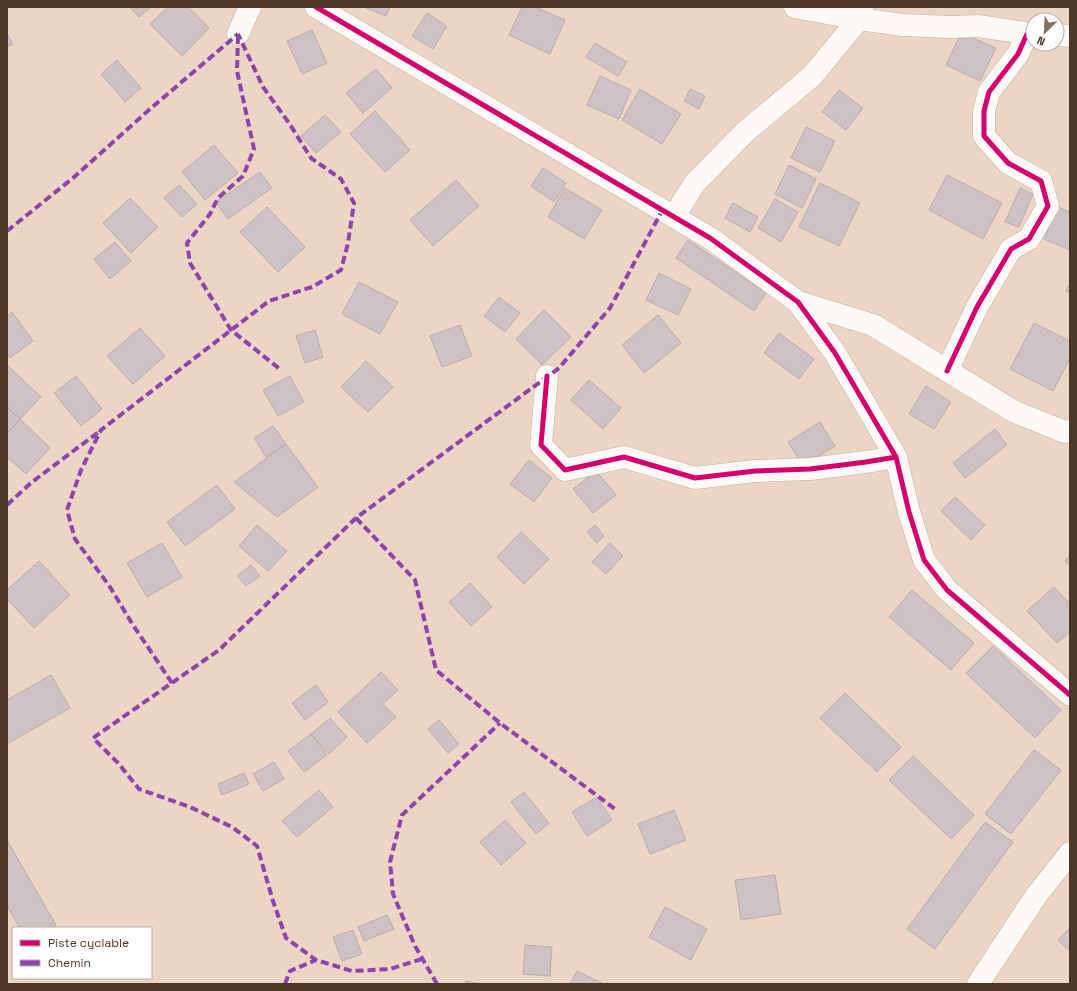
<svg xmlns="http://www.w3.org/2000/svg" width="1077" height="991" font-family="'Space Grotesk',sans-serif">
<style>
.building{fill:#cfc2c5;stroke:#baadaf}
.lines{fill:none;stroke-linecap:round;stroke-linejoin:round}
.minor-casing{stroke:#c2ad9e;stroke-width:23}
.minor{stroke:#fcf9f6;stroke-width:22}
.quiet{stroke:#8e44ad;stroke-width:4;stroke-dasharray:8 4;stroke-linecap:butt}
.cycleway-casing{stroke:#fdfdfd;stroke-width:8}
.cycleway{stroke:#d6006c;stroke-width:5}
</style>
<rect width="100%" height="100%" fill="#ecd5c4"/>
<path class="building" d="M130 7H151L139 17Z
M168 7H188L209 28 182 56 150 24Z
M364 7H390L386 16Z
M522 7H535L565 20 550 54 509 35Z
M427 13 447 26 433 49 412 36Z
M312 30 327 63 302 74 287 41Z
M961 33 996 48 980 81 946 65Z
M7 34 13 44 7 47Z
M595 43 627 62 618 76 586 57Z
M117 60 141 88 125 102 101 74Z
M376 69 392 88 363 113 346 93Z
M600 76 631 90 619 119 587 105Z
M640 89 681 114 662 144 622 120Z
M690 89 705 96 699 109 684 101Z
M839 90 863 108 846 130 822 112Z
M375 111 410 150 385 172 350 134Z
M325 115 341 132 316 153 301 136Z
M806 127 835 141 820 172 791 158Z
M214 145 238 173 205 200 182 172Z
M789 165 816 179 802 208 775 194Z
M543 168 566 183 554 202 531 186Z
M260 172 272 188 228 219 216 202Z
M947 175 1002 203 983 239 929 210Z
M456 180 479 206 433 246 410 220Z
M820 183 860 203 839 246 799 227Z
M179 185 197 204 182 217 164 198Z
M565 188 602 210 584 239 548 217Z
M1020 188 1033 194 1019 227 1005 222Z
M130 198 158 227 131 253 103 223Z
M775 199 798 212 781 242 758 228Z
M733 203 758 217 750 232 725 218Z
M267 207 305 247 278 272 240 232Z
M1058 207 1070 212V250L1044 239Z
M688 240 766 293 754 311 676 258Z
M115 242 131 261 110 279 94 259Z
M659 273 691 289 678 315 646 300Z
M359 282 398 302 380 334 342 314Z
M1070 283V293L1066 291Z
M499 297 520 313 505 332 484 316Z
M544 310 571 337 542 365 516 339Z
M12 312 33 341 10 358 7 354V316Z
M658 315 681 343 644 373 622 345Z
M1034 323 1070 341V358L1053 391 1010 369Z
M460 325 472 356 442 367 430 336Z
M140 328 165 356 133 384 107 356Z
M315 330 323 357 305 363 296 336Z
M779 333 814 359 799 379 764 353Z
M366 361 393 387 368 412 341 387Z
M7 365 41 397 20 419 7 407Z
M76 376 102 409 81 426 54 393Z
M290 376 304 402 278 416 263 390Z
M589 380 621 408 603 429 571 400Z
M926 386 951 402 934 429 909 414Z
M7 407 20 419 7 433Z
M20 419 50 448 26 474 7 457V433Z
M820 422 835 446 803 466 788 442Z
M273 426 286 444 266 457 254 438Z
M995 429 1007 445 965 478 953 463Z
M286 444 318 487 277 517 234 482Z
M529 460 552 478 534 502 510 484Z
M596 471 616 495 593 513 573 489Z
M217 485 235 509 185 546 167 522Z
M955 497 985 525 971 540 941 511Z
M257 525 287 551 268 571 239 546Z
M595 525 604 536 597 543 587 532Z
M521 532 549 559 524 584 497 557Z
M162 543 182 577 147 597 127 563Z
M610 543 623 556 606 574 592 562Z
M1070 555V565L1065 561Z
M39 561 70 595 34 628 7 599V590Z
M251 565 260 576 246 586 237 576Z
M470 583 492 607 471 626 449 602Z
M1054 587 1070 604V632L1057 643 1027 611Z
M912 590 974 643 951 670 889 617Z
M993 646 1061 710 1035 738 966 673Z
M381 672 398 690 383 704 396 717 367 743 338 712Z
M51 675 70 708 7 744V700Z
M316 685 328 702 305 720 292 703Z
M845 693 901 747 877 772 820 718Z
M330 718 347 737 329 754 311 734Z
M439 720 459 744 448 753 428 729Z
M311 734 327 755 304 772 288 751Z
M1034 750 1061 770 1011 834 985 814Z
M913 756 974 815 951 839 889 780Z
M274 762 284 779 263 791 253 774Z
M244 773 249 784 222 795 218 784Z
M319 790 333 807 297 837 282 821Z
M524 792 549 823 536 834 511 802Z
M597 797 612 820 587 836 572 812Z
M674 810 686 840 650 854 638 824Z
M505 820 526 843 501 865 480 842Z
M985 822 1013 842 935 949 907 929Z
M7 840 56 925 50 928H20L7 906Z
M775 875 781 914 741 920 735 880Z
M665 907 707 929 691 960 649 937Z
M387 915 394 929 364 941 358 927Z
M1070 928V951L1058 940Z
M353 930 362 954 342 961 333 937Z
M525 945 552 947 550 976 523 974Z
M577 971 604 984H570Z
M466 981 481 984H465Z"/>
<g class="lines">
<g class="minor-casing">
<path id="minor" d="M316 7 710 238 798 302 835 353 896 457 909 512 924 560 947 590 1070 695
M795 7 859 19 903 25 951 27 978 26 1033 34
M238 34 250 7
M1057 35 1070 36
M674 216 695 183 745 132 812 76 859 19 862 7
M798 302 873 325 1015 412 1065 432 1070 431
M947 371 977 307 1011 249 1029 239 1048 206 1041 181 1008 163 984 136V111L989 92 1018 54 1027 34
M547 376 541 445 565 470 624 457 695 478 755 471 810 469 866 462 896 457
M978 984 1036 896 1070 853"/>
</g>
<use href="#minor" class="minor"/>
<path class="quiet" d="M238 36 237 71 254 149 243 176 218 198 210 214 187 243 190 263 231 330 281 370
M7 231 73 178 150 109 238 34
M7 505 32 482 100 431
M356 518 415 580 436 670 500 723 615 809
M172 683 133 625 110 587 75 539 67 510 81 470 101 430 269 301 312 287 341 270 348 243 354 203 341 179 311 158 289 123 263 87 238 34
M422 959 390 969 352 971 316 960 286 938 273 901 257 846 232 827 190 807 139 789 118 763 93 738 219 650 356 518 559 368 610 308 663 209
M285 984 290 971 316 960
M437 984 415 946 393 894 390 862 402 815 500 723"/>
<g class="cycleway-casing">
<path id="cycleway" d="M316 7 710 238 798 302 835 353 896 457 909 512 924 560 947 590 1070 695
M947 371 977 307 1011 249 1029 239 1048 206 1041 181 1008 163 984 136V111L989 92 1018 54 1027 34
M547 376 541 445 565 470 624 457 695 478 755 471 810 469 866 462 896 457"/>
</g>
<use href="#cycleway" class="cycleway"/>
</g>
<rect width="1077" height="991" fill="none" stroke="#4c3626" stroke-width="16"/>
<rect x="12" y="927" width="140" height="52" fill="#fdfdfd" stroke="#b6ada7"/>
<rect x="20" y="940" width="20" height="6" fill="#d6006c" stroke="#b6ada7"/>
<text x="48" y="947" font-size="12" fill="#4c3626">Piste cyclable</text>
<rect x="20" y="960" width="20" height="6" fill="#8e44ad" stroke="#b6ada7"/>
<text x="48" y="967" font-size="12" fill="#4c3626">Chemin</text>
<g transform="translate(1045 32) rotate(204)"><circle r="19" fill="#fdfdfd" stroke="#b6ada7"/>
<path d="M0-3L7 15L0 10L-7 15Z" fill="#846e5d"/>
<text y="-6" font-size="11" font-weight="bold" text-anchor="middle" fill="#4c3626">N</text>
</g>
</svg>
